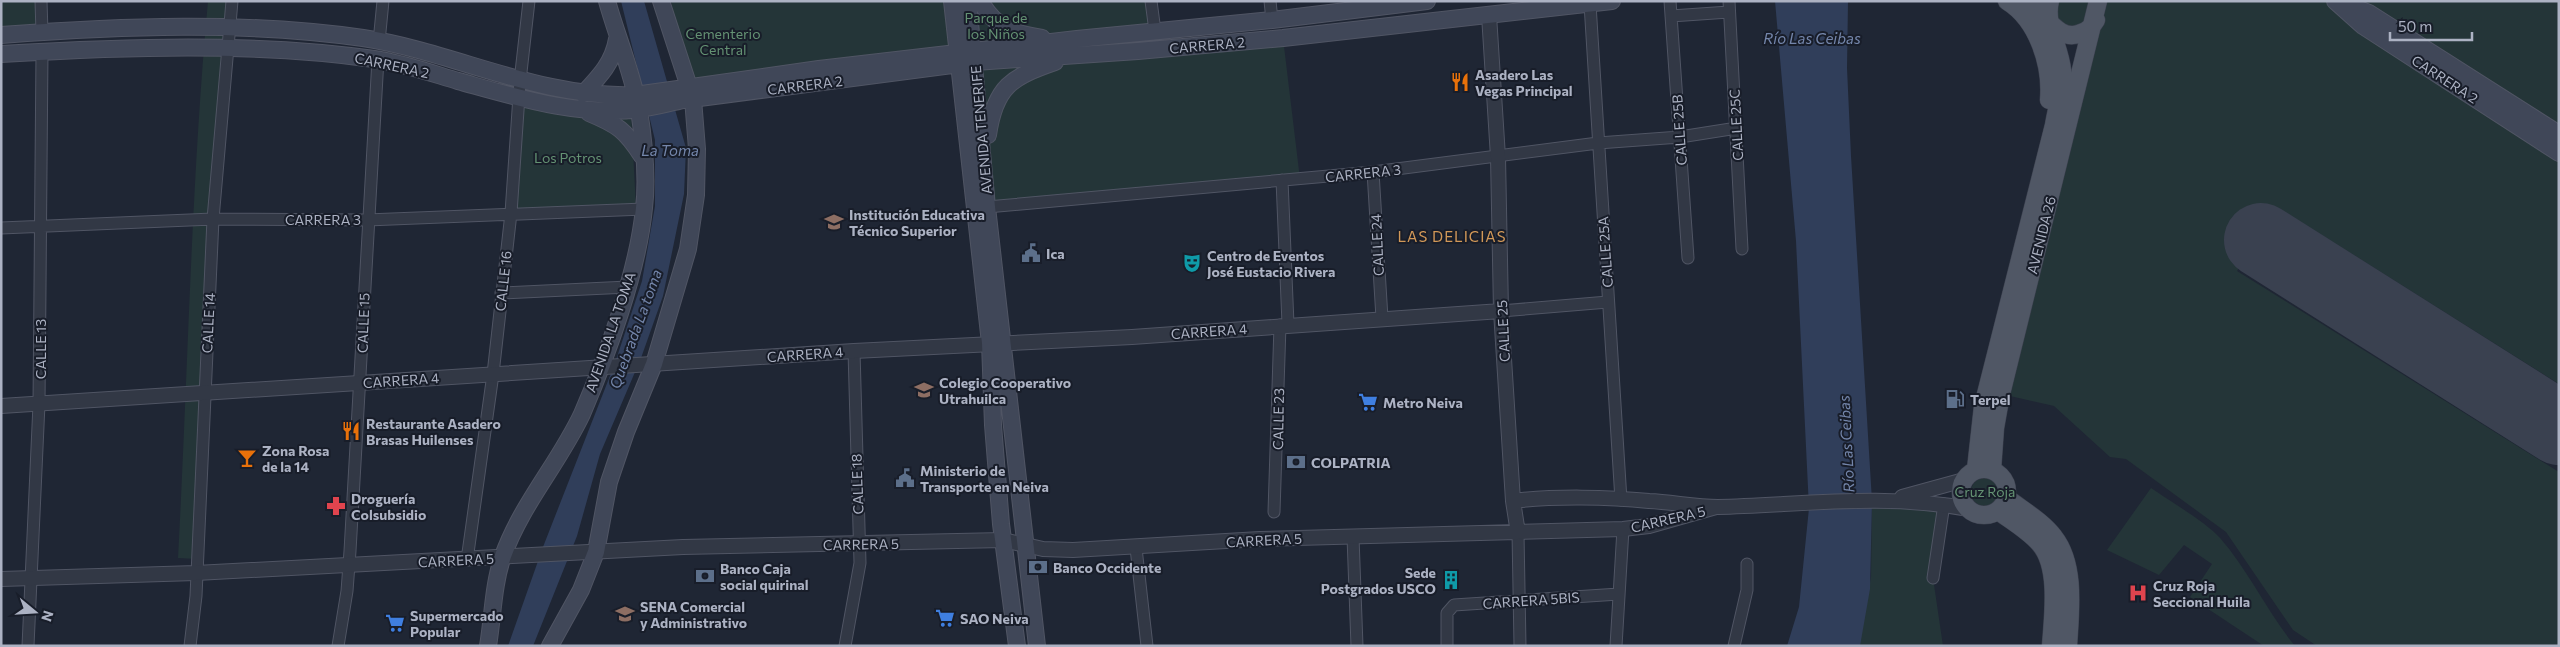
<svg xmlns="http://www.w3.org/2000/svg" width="2560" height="647" font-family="Commissioner,sans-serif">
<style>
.green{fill:#243538}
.water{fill:#303e5a}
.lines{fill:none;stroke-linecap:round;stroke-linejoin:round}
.runway{stroke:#3a4150;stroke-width:74}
.minor-casing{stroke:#505564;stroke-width:13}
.tertiary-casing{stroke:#505564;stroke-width:16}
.secondary-casing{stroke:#505564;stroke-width:18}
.primary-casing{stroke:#3c414f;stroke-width:19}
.minor{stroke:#323845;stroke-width:11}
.tertiary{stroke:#323845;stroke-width:14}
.secondary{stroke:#404758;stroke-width:16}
.primary{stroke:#505765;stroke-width:18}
.labels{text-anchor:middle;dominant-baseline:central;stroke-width:4;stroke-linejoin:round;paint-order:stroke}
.park-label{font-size:14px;fill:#649273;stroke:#181d29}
.street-label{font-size:14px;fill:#acb2c3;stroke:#181d29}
.poi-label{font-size:14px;font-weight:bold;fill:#acb2c3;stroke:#181d29;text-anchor:start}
.water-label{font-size:15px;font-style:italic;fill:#7486ab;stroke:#181d29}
.neighbourhood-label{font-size:15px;letter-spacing:1px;fill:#d19858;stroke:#181d29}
</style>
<rect width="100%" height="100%" fill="#1f2634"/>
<path class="green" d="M1 1H41L42 32 1 35Z
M208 1H232L197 559 178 558C188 373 191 186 208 1Z
M671 1H951L958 53 689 86Z
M968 1H1151L1155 31 974 52Z
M2057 1H2091C2086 23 2082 33 2059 22L2055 11Z
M2104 1H2335L2559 153V384L2279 208 2237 271 2559 472V646H2317L2293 630 2226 532 2126 459 2110 457 2054 406 2010 396Z
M2342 1H2559V133Z
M1283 38 1300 179 987 207 975 62Z
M519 98 631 112 636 208 511 213Z
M1971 492a14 14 0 1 1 28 0a14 14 0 1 1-28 0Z
M2151 488C2170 501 2207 523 2220 538 2249 571 2267 612 2295 646H2264L2190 597 2212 564 2184 545 2159 575 2107 550Z
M1872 501 1944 504 1933 578 1943 646H1859L1871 577Z"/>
<path class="water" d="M621 1H644L686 148 684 194 663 296 641 358 600 454 577 536 533 646H508L543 547 615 363 642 281 655 206V140Z
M1775 1H1848L1847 68 1851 156 1872 501 1870 589 1860 646H1787L1799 607 1809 508 1796 241Z"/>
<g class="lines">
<path class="runway" d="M2261 240 2559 428"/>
<g class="minor-casing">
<path id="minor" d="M41 1 42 32
M1151 1 1155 31
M1270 1 1272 20
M1670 1 1688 258
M1729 1 1742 249
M1590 4 1621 500
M1671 16 1729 12
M379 42 383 1
M1373 172 1382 318
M1282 180 1288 324
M987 207 1373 172 1598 143 1680 137 1737 128
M1 228 213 219 367 220 644 209
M501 293 628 287
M1501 311 1608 302
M1274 512 1280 325
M1518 533 1520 646
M1353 537 1357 646
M1136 548 1147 646
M467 560 493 374 511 213 520 81 529 1
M1933 578 1944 504
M28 646 39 404 42 52
M190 646 196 596 213 219 232 1
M338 646 347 591 350 551 378 59
M845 646 860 563 854 351
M1447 646V613L1454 605 1619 594
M1616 646 1623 529
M1734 646 1747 590V564"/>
</g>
<g class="tertiary-casing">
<path id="tertiary" d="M1489 15 1498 157 1501 311 1513 501 1518 533
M1 406 854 351 1132 337 1501 311
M1902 497 1964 480
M1513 501C1553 496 1609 497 1649 501 1672 502 1695 507 1718 507 1801 505 1885 493 1968 509
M1 579 196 573 683 547 1003 540 1043 549 1073 550 1260 539 1623 529 1649 526 1716 507"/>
</g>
<g class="secondary-casing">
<path id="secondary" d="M952 1 990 343 993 425 1001 524 1017 646
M968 1 987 207 1037 646
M980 1C997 29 1011 33 1042 38
M2335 1 2363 26 2559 153
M2344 3 2369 13 2559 134
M1 35C121 26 244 21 363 38 455 52 540 99 635 95L819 69 1077 39 1272 20 1427 1
M1 54C122 47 254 42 374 59 403 63 431 73 458 81 516 97 578 117 640 109 654 107 669 103 684 100L975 62 1138 51 1283 38 1612 1
M583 94C599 77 613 63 617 39
M589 113C618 125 625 130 642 156
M988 135C995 86 1012 77 1055 62
M488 646C493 616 493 585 503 556 521 505 559 463 582 414 607 356 638 271 644 208 648 176 644 142 639 110 633 74 617 37 607 1
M550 646 581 590 596 552 609 482 626 432 654 364 688 249 696 195 697 149 693 99 661 1"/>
</g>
<g class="primary-casing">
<path id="primary" d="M2007 1C2038 20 2052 65 2049 100
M2025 1C2044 9 2057 44 2081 33 2088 31 2092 27 2096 20
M1961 492a23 23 0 1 1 46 0a23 23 0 1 1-46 0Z
M1976 469 1983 406 2054 125C2057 107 2063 88 2062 70 2060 47 2044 24 2050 1
M1992 470 1995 428 2001 394 2098 1
M2007 498C2022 510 2042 521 2054 537 2076 565 2070 612 2068 646
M1998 511C2012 521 2029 531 2040 544 2060 567 2053 617 2051 646"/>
</g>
<use href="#minor" class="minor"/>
<use href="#tertiary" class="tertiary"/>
<use href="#secondary" class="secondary"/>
<use href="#primary" class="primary"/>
</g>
<defs>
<g id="restaurant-bare" transform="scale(1.5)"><path d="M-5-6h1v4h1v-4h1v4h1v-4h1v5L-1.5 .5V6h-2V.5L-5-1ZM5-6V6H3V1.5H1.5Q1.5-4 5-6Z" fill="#e8710a" stroke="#181d29" stroke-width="2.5" paint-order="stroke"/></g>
<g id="university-bare" transform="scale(1.5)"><path d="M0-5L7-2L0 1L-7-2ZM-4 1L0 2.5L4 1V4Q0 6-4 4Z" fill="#8d6e63" stroke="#181d29" stroke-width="2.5" paint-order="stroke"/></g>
<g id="civic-bare" transform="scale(1.5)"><path d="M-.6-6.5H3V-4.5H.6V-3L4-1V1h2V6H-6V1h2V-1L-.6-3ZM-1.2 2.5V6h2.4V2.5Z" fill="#5c6f8a" stroke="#181d29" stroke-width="2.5" paint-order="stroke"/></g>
<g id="theatre-bare" transform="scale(1.5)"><path d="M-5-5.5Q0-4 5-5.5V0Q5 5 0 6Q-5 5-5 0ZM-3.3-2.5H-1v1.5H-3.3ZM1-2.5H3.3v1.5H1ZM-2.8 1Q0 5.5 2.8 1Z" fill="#0f9aa8" stroke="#181d29" stroke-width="2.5" paint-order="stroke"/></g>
<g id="fuel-bare" transform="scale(1.5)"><path d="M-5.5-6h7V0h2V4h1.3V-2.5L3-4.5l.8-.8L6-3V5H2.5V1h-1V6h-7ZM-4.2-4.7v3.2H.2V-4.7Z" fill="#5c6f8a" stroke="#181d29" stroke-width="2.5" paint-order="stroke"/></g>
<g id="supermarket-bare" transform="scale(1.5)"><path d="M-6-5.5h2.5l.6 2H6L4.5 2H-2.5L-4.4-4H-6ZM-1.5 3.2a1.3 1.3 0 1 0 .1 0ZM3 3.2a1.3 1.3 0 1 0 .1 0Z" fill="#3f7fe0" stroke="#181d29" stroke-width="2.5" paint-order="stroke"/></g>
<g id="bar-bare" transform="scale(1.5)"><path d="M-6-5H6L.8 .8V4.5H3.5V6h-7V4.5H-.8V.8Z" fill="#e8710a" stroke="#181d29" stroke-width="2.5" paint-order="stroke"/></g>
<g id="bank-bare" transform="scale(1.5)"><path d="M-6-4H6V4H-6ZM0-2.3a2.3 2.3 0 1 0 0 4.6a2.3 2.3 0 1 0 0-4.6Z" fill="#5c6f8a" stroke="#181d29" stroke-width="2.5" paint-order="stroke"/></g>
<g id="pharmacy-bare" transform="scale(1.5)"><path d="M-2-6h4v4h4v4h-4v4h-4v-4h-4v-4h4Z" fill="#e0444e" stroke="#181d29" stroke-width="2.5" paint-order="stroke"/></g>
<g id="building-bare" transform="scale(1.5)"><path d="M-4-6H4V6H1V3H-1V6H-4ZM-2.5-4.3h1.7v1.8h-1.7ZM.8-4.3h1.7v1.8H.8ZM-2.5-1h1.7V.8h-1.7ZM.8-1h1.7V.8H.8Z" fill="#0f9aa8" stroke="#181d29" stroke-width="2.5" paint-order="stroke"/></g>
<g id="hospital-bare" transform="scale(1.5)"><path d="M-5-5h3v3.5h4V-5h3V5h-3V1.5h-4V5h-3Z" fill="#e0444e" stroke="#181d29" stroke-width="2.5" paint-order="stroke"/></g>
</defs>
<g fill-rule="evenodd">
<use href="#restaurant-bare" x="1460" y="82"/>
<use href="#university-bare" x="834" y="222"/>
<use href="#civic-bare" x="1031" y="253"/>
<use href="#theatre-bare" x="1192" y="263"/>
<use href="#university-bare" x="924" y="390"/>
<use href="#fuel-bare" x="1955" y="399"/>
<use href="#supermarket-bare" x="1368" y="402"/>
<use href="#restaurant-bare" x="351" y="431"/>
<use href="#bar-bare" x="247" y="458"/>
<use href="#bank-bare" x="1296" y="462"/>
<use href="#civic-bare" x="905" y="478"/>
<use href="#pharmacy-bare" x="336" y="506"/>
<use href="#bank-bare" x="1038" y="567"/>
<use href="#bank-bare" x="705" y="576"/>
<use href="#building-bare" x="1451" y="580"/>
<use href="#hospital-bare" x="2138" y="593"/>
<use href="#university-bare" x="625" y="614"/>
<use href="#supermarket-bare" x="945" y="618"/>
<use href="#supermarket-bare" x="395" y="623"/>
</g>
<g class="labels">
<g class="park-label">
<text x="996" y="17">Parque de<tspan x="996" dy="16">los Niños</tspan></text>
<text x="723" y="33">Cementerio<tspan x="723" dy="16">Central</tspan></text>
<text x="568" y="157">Los Potros</text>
<text x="1985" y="491">Cruz Roja</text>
</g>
<g class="street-label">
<text transform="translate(1207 45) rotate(-5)">CARRERA 2</text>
<text transform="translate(392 65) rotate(12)">CARRERA 2</text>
<text transform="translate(2445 79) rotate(33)">CARRERA 2</text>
<text transform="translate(805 85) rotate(-7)">CARRERA 2</text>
<text transform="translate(1736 125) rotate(-93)">CALLE 25C</text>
<text transform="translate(981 130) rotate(-95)">AVENIDA TENERIFE</text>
<text transform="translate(1679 130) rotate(-94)">CALLE 25B</text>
<text transform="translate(1363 173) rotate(-6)">CARRERA 3</text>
<text x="323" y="219">CARRERA 3</text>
<text transform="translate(2041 235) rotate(-76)">AVENIDA 26</text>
<text transform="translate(1377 245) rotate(-93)">CALLE 24</text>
<text transform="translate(1605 252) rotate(-94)">CALLE 25A</text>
<text transform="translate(503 281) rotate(-84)">CALLE 16</text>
<text transform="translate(208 323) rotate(-87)">CALLE 14</text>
<text transform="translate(363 323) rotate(-88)">CALLE 15</text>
<text transform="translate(1209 331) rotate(-4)">CARRERA 4</text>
<text transform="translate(1503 331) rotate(-93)">CALLE 25</text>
<text transform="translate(610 332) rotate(-71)">AVENIDA LA TOMA</text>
<text transform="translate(40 349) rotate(-90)">CALLE 13</text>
<text transform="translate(805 354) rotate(-4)">CARRERA 4</text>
<text transform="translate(401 380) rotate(-4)">CARRERA 4</text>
<text transform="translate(1278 419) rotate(-89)">CALLE 23</text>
<text transform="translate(857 484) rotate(-92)">CALLE 18</text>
<text transform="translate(1668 519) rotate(-13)">CARRERA 5</text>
<text transform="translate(1264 540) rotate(-3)">CARRERA 5</text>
<text transform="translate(861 544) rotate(-1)">CARRERA 5</text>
<text transform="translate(456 560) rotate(-3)">CARRERA 5</text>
<text transform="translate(1531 600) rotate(-4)">CARRERA 5BIS</text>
</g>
<g class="poi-label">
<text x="1475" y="74">Asadero Las<tspan x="1475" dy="16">Vegas Principal</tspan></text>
<text x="849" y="214">Institución Educativa<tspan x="849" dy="16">Técnico Superior</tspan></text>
<text x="1046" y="253">Ica</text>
<text x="1207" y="255">Centro de Eventos<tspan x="1207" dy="16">José Eustacio Rivera</tspan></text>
<text x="939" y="382">Colegio Cooperativo<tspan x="939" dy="16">Utrahuilca</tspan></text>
<text x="1970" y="399">Terpel</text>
<text x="1383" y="402">Metro Neiva</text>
<text x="366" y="423">Restaurante Asadero<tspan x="366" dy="16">Brasas Huilenses</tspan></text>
<text x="262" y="450">Zona Rosa<tspan x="262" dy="16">de la 14</tspan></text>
<text x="1311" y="462">COLPATRIA</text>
<text x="920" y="470">Ministerio de<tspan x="920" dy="16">Transporte en Neiva</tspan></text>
<text x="351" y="498">Droguería<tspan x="351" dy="16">Colsubsidio</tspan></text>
<text x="1053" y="567">Banco Occidente</text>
<text x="720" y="568">Banco Caja<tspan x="720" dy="16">social quirinal</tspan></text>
<text x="1436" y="572" text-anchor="end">Sede<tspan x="1436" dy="16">Postgrados USCO</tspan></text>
<text x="2153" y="585">Cruz Roja<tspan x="2153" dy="16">Seccional Huila</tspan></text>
<text x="640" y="606">SENA Comercial<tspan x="640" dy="16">y Administrativo</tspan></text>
<text x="410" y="615">Supermercado<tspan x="410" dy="16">Popular</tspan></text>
<text x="960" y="618">SAO Neiva</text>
</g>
<g class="water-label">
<text x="1812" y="38">Río Las Ceibas</text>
<text x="670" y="150">La Toma</text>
<text transform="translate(635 329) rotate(-70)">Quebrada La toma</text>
<text transform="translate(1846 444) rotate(-93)">Río Las Ceibas</text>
</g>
<g class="neighbourhood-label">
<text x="1452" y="236">LAS DELICIAS</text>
</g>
</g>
<rect width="2560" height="647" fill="none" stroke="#acb2c3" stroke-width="5"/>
<g transform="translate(35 612) rotate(108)" stroke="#181d29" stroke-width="4" paint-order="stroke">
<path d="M0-4L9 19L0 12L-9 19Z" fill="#acb2c3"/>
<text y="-8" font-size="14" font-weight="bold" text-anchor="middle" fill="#acb2c3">N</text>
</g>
<path d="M2390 32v8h82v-8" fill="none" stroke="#acb2c3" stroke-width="2.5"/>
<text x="2398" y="32" font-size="15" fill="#acb2c3" stroke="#181d29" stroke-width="4" paint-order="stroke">50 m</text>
</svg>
